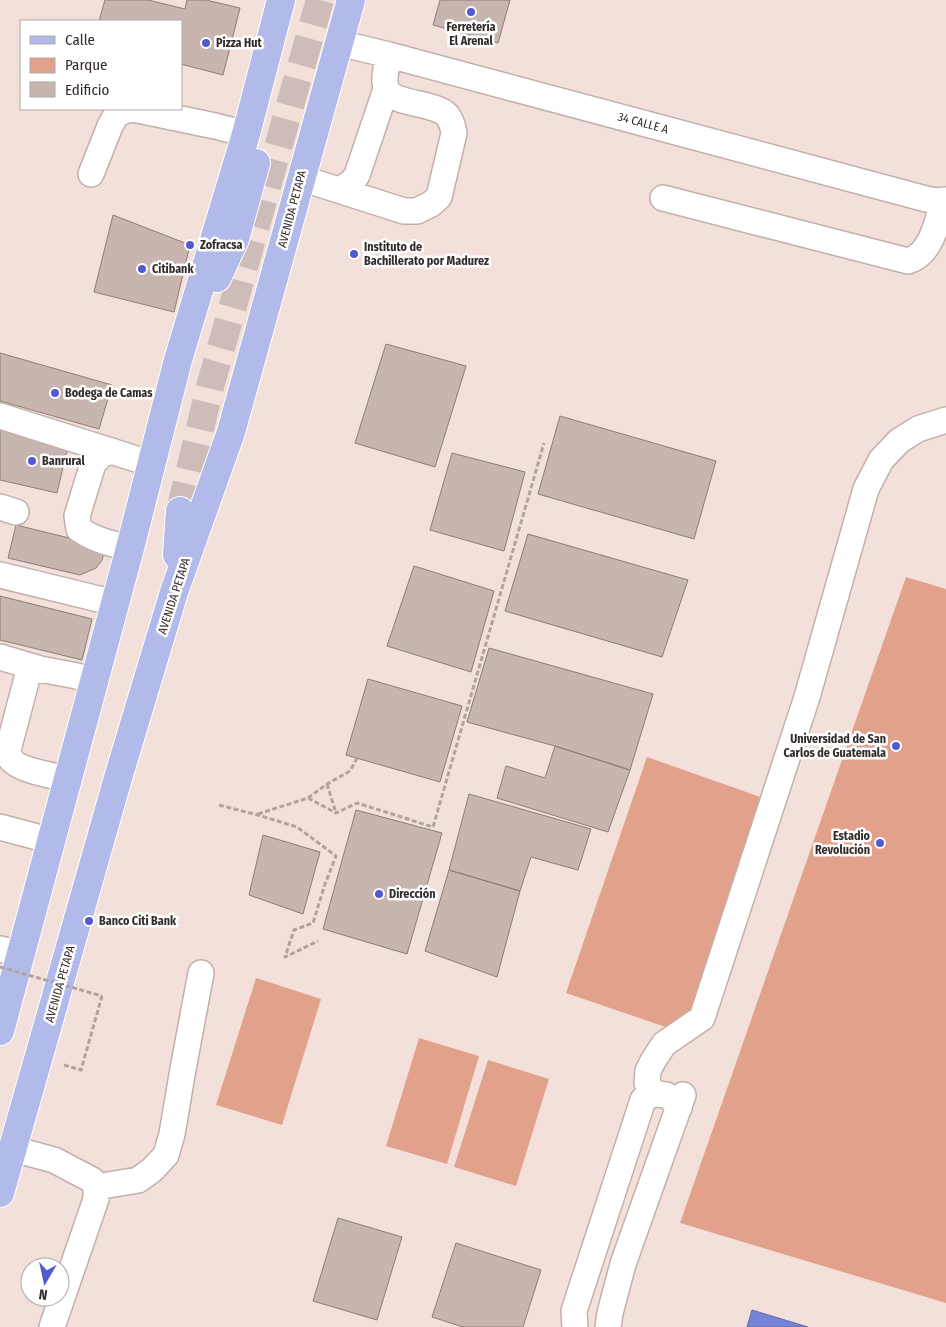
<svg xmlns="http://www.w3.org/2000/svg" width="946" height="1327" font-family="'Fira Sans Condensed',sans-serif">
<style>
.green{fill:#e2a18b}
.water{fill:#7583d8;stroke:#6169a4}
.building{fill:#c8b5af;stroke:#8e7c77}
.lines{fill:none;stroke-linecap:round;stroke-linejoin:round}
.major-tunnel{stroke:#cdbcb7;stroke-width:28;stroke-dasharray:28 14;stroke-linecap:butt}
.minor-casing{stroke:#c2b0aa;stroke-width:28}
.major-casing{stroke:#fff;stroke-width:30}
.path{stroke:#b2a39e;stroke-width:3;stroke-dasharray:5 2.5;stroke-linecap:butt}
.minor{stroke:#fff;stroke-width:25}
.major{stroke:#b1bae8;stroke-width:28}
.path-bridge{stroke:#b2a39e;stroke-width:3;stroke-dasharray:5 2.5;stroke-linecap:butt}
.poi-dot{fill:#515bd1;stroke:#fff;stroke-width:2}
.labels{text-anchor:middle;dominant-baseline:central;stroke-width:5;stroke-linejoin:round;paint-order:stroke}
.poi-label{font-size:12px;font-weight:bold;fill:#332b29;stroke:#fff;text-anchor:start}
.street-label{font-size:12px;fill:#332b29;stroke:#fff}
</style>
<rect width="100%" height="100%" fill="#f4e0da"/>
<path class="green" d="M906 577 946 589V1303L680 1223Z
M647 757 769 800 689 1035 566 993Z
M256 978 321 999 282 1125 216 1105Z
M419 1038 479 1056 447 1164 386 1146Z
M488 1060 549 1079 516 1186 454 1167Z"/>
<path class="water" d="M752 1310 808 1327H747Z"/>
<path class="building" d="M105 0H148L185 9 187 0H206L240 8 223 75 181 64V21H99Z
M440 0H510L498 43 433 25Z
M113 215 190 245 174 312 94 292Z
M386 344 466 366 435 467 355 443Z
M0 353 112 385 99 429 0 401Z
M560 416 716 461 694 539 538 494Z
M0 426 69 442 57 493 0 480Z
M452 453 525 472 504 551 430 530Z
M16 525 106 547 102 560 96 568 80 575 8 558Z
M528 534 688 580 662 657 505 611Z
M414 566 494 591 471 672 387 646Z
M0 596 92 619 82 660 0 640Z
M489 648 653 694 630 770 555 746 467 722Z
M368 679 462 706 440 782 346 755Z
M555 746 630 770 608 832 497 798 506 766 545 778Z
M469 794 591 829 578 870 531 857 520 891 449 870Z
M356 810 442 833 407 954 323 929Z
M263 835 320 852 303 914 249 895Z
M449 870 520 891 497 977 425 951Z
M338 1218 402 1237 377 1320 313 1301Z
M456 1243 541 1270 523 1327H463L432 1317Z"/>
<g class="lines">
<path class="major-tunnel" d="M180 511 211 383 320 0"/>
<g class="minor-casing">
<path id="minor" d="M339 43 389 55 926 199 937 201 946 200
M91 174 110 126 116 115 124 111 133 109 215 126 246 134
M301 178 404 211H417L431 204 439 197 454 133C453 127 451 120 447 115 434 102 395 105 387 90 382 80 387 65 389 55
M339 190 351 183 357 175 386 89
M663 198 908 261C932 254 937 221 944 200
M0 416 152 464
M112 451 101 455 93 464 77 516 79 529C94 540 112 544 130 548
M0 507 16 512
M0 575 115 603
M0 657 40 669 77 676 93 683
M40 669 31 673 27 678 8 750C9 753 9 756 10 758 17 770 54 776 68 779
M0 827 52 841
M0 949 22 954
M679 1108 673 1100 666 1095 657 1094 651 1089 647 1083 648 1071 653 1061 664 1044 702 1018 807 697 866 489 881 460 899 441 918 429 946 420
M13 1149 54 1160 92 1180 96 1187V1199L52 1327
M96 1187 138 1180 152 1170 166 1155 172 1134 183 1069 201 973
M575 1327 574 1311 643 1100 647 1096 657 1094
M608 1327 610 1313 623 1264 683 1095"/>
</g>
<g class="major-casing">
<path id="major" d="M217 278 235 239 256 163
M177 555 180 511
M0 1031 130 548 178 360 246 134 281 0
M0 1193 118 778 174 592 231 432 351 0"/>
</g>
<path class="path" d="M327 784 336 813
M308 798 336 813 357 803 433 827 544 443
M219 805 258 815 297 827 336 856 325 884 313 923 294 930 285 957 318 941
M258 814 308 798 327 784 350 771 357 758
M64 1065 81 1070 102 996"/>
<use href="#minor" class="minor"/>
<use href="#major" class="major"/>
<path class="path-bridge" d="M0 967 102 996"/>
</g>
<g class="poi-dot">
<circle cx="471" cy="12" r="5"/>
<circle cx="206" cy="43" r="5"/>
<circle cx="190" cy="245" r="5"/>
<circle cx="354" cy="254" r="5"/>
<circle cx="142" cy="269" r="5"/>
<circle cx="55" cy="393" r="5"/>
<circle cx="32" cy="461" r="5"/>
<circle cx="896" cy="746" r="5"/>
<circle cx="880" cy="843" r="5"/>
<circle cx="379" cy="894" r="5"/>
<circle cx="89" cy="921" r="5"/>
</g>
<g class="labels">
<g class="poi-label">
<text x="471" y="27" text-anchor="middle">Ferretería<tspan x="471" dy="14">El Arenal</tspan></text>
<text x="216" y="43">Pizza Hut</text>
<text x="200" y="245">Zofracsa</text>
<text x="364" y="247">Instituto de<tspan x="364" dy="14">Bachillerato por Madurez</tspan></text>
<text x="152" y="269">Citibank</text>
<text x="65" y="393">Bodega de Camas</text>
<text x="42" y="461">Banrural</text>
<text x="886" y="739" text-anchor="end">Universidad de San<tspan x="886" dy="14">Carlos de Guatemala</tspan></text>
<text x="870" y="836" text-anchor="end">Estadio<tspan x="870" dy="14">Revolución</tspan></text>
<text x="389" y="894">Dirección</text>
<text x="99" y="921">Banco Citi Bank</text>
</g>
<g class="street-label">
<text transform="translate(643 123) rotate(15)">34 CALLE A</text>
<text transform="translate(292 209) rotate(-75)">AVENIDA PETAPA</text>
<text transform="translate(174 596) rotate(-72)">AVENIDA PETAPA</text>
<text transform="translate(60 984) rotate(-74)">AVENIDA PETAPA</text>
</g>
</g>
<rect x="20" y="20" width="162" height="90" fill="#ffffff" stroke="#adaaa9"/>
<rect x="30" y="36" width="25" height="8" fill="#b1bae8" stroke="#adaaa9"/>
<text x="65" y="45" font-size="15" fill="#332b29">Calle</text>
<rect x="30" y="58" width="25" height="15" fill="#e2a18b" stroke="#adaaa9"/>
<text x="65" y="70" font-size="15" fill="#332b29">Parque</text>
<rect x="30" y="82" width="25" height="15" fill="#c8b5af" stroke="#adaaa9"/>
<text x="65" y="95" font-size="15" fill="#332b29">Edificio</text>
<g transform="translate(45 1282) rotate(189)"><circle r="24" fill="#ffffff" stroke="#adaaa9"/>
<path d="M0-4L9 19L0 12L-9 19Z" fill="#515bd1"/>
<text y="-8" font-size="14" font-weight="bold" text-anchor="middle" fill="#332b29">N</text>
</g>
</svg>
